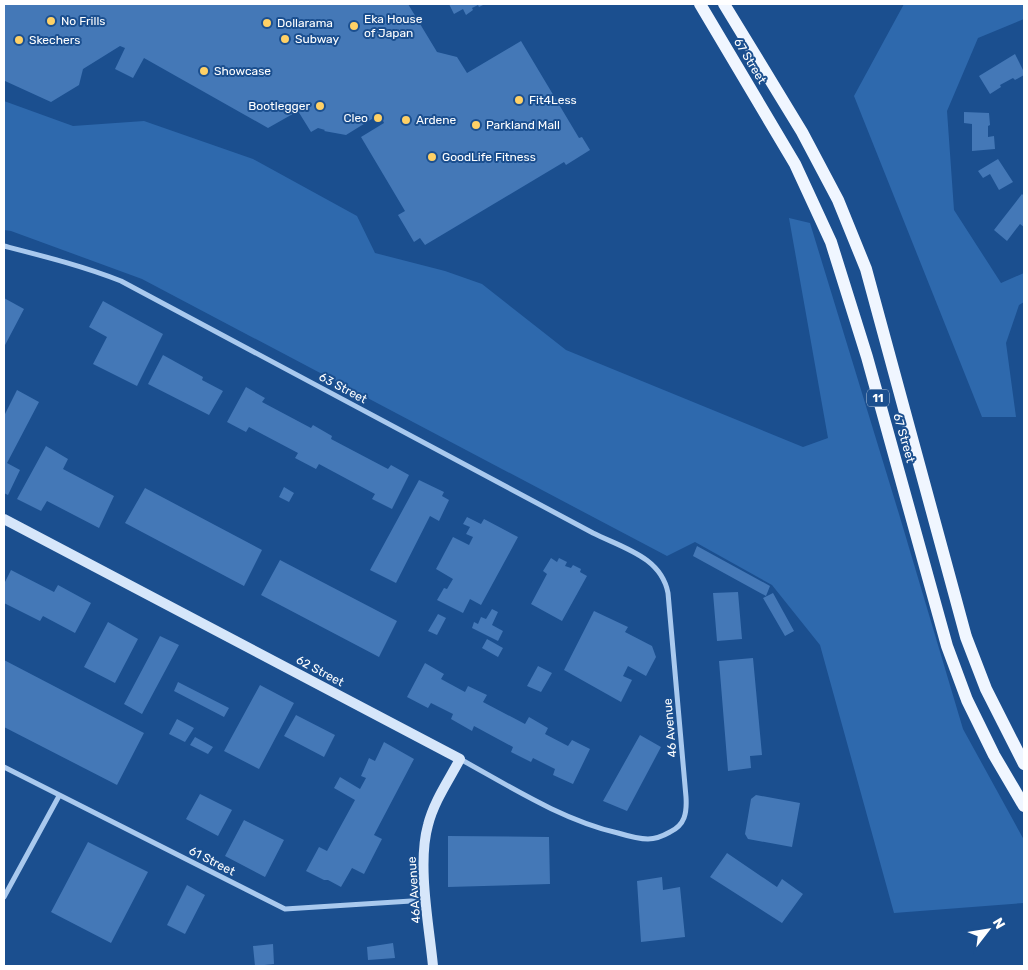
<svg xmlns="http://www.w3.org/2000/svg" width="1028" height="970" font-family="Rubik,sans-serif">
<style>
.green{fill:#2e69ad}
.building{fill:#4478b7}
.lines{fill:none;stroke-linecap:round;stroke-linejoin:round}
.street{stroke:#a9c9ee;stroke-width:5}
.secondary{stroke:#d6e6fa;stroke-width:10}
.primary{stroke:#f0f6ff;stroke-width:12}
.poi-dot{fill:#ffd166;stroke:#1b4f8f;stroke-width:2}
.labels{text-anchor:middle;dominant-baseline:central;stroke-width:4;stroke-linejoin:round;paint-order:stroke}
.shield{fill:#1b4f8f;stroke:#bbcadd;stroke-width:1}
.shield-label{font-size:11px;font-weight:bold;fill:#fff}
.poi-label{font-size:12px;fill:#fff;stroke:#1b4f8f;text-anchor:start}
.street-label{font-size:12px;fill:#fff;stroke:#1b4f8f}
</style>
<rect width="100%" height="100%" fill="#1b4f8f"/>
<path class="green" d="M904 4H1024V19L978 38 947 111 954 210 1001 283 1024 273V302L1019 305 1006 343 1016 417H982L854 96Z
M4 101 73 126 144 121 253 159 357 216 375 253 445 271 482 284 566 350 803 447 828 438 789 218 810 223 899 514 963 729 1024 840V903L894 913 820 645 772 585 695 542 667 556 142 279 11 231 4 230Z"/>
<path class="building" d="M4 4H408L437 52 457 57 467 73 521 41 579 138 582 137 590 150 566 165 564 162 425 245 420 238 414 242 398 215 405 211 361 137 384 123 380 114 346 135 324 131 325 130 318 128 311 132 298 111 268 128 144 58 133 78 115 69 125 48 120 46 83 69 79 85 51 102 5 81 4 79Z
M449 4H485L479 7 478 5 472 8 473 10 466 15 463 9 454 14Z
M1015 54 1024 72V75L1015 80 1013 78 1000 85 1001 87 990 94 979 76Z
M964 112 989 113 990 125 988 126V137L994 136 995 149 972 151V124L964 123Z
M998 159 1013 182 999 190 990 174 983 178 978 171Z
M1022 194 1024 196V227L1020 224 1007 241 994 230Z
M4 298 24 309 4 347Z
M103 301 163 334 137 386 93 364 107 337 89 327Z
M163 355 203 377 202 380 223 391 209 415 148 384Z
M246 387 265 398 262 402 311 428 313 425 332 436 331 439 388 469 391 465 409 475 392 509 372 499 375 494 319 464 316 469 295 458 298 453 249 427 246 432 227 422Z
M17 390 39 402 7 463 20 470 8 495 4 493V416Z
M46 446 68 459 63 469 114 496 99 528 47 501 41 511 17 499Z
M419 480 444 492 442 496 449 500 439 521 430 516 396 583 370 570Z
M284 487 294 493 289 502 279 497Z
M145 488 262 550 244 586 125 523Z
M467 517 481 524 484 519 518 537 481 605 470 599 463 613 437 600 444 588 447 589 453 579 436 569 453 537 469 545 473 537 466 534 470 527 463 524Z
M697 546 770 586 766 596 693 556Z
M551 558 557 562 559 558 567 562 565 566 571 568 573 565 581 569 580 572 587 576 562 621 531 604 547 574 543 571Z
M280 560 397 621 379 657 261 595Z
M11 570 54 592 58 585 91 603 75 633 43 616 40 621 4 603V584Z
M738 592 742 639 717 641 713 593Z
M773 593 794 631 785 636 763 598Z
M492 609 498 612 492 625 503 631 498 641 472 628 474 622 478 624 481 617 486 619Z
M594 611 628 627 625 632 652 646 656 657 646 676 628 666 623 676 632 680 621 702 564 670Z
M438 614 446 618 437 635 428 631Z
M108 622 138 639 115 683 84 667Z
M160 636 179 645 142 714 124 704Z
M487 639 503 648 498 657 482 648Z
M753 658 762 755 750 756 751 768 728 771 719 661Z
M4 660 144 733 117 785 4 727Z
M425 663 444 674 441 679 465 692 468 686 487 695 483 702 525 724 529 717 548 728 545 734 568 746 572 740 590 749 573 784 553 775 555 769 533 758 531 762 511 752 513 747 474 726 472 731 451 719 453 714 431 703 428 708 407 697Z
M538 666 552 673 541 692 527 686Z
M178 682 229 708 224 717 174 691Z
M260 685 294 703 259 769 224 751Z
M296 715 335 735 324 757 284 736Z
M177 719 194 728 185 742 169 734Z
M640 735 661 747 627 811 603 801Z
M195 737 213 747 208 754 190 745Z
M384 742 414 759 374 835 382 839 364 874 352 868 341 887 328 880H324L306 871 319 847 327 851 355 800 334 788 340 777 360 789 366 778 361 776 369 758 375 761Z
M200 794 232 810 218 836 186 819Z
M756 795 800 803 792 847 748 839 745 834 751 799Z
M244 820 284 840 265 877 225 856Z
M448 836 549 837 550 884 448 887Z
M88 842 148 872 111 943 51 912Z
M727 853 777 887 782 879 803 894 782 923 710 877Z
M662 877 663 890 680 887 685 937 641 942 637 881Z
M187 885 205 895 185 934 167 925Z
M393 943 395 958 368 960 367 947Z
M273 944 274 964 255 966 253 946Z"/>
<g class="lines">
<path class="street" d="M4 246C43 256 83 266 121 281L593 533C623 548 661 557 668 593L686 797C687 813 685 825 670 832 663 836 656 839 648 839 639 839 628 836 618 833 562 820 511 787 460 759
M4 767 285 909 427 900
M4 897 59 796"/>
<path class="secondary" d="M4 519 460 759C449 780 434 801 428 825 417 864 429 925 433 966"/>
<path class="primary" d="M700 4 795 164 831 242 867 357 947 646 967 700 994 755 1024 806
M724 4 802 132 838 200 866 269 966 637 986 689 1024 764"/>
</g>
<g class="poi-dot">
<circle cx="51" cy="21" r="5"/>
<circle cx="267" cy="23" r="5"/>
<circle cx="354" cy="26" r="5"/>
<circle cx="285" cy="39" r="5"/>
<circle cx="19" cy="40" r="5"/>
<circle cx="204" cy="71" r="5"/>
<circle cx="519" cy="100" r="5"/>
<circle cx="320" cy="106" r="5"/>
<circle cx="378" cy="118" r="5"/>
<circle cx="406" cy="120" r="5"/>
<circle cx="476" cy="125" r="5"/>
<circle cx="432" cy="157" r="5"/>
</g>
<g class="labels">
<rect class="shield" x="867" y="389.5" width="22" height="17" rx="4"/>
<g class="shield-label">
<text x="878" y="398">11</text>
</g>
<g class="poi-label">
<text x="364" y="19">Eka House<tspan x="364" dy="14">of Japan</tspan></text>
<text x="61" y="21">No Frills</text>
<text x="277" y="23">Dollarama</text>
<text x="295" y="39">Subway</text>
<text x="29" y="40">Skechers</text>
<text x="214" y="71">Showcase</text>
<text x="529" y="100">Fit4Less</text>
<text x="310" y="106" text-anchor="end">Bootlegger</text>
<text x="368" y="118" text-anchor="end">Cleo</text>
<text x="416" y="120">Ardene</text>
<text x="486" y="125">Parkland Mall</text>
<text x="442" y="157">GoodLife Fitness</text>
</g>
<g class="street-label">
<text transform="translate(750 61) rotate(59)">67 Street</text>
<text transform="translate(343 388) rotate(28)">63 Street</text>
<text transform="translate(904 438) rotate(74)">67 Street</text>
<text transform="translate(320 671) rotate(28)">62 Street</text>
<text transform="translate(670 728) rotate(-95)">46 Avenue</text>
<text transform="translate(212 861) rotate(27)">61 Street</text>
<text transform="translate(414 890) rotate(-94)">46A Avenue</text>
</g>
</g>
<rect width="1028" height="970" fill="none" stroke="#ffffff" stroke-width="10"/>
<g transform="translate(988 930) rotate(59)" stroke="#1b4f8f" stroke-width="4" paint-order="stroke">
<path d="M0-4L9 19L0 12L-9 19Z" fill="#ffffff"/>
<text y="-8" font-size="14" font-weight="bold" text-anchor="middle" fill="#ffffff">N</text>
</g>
</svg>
